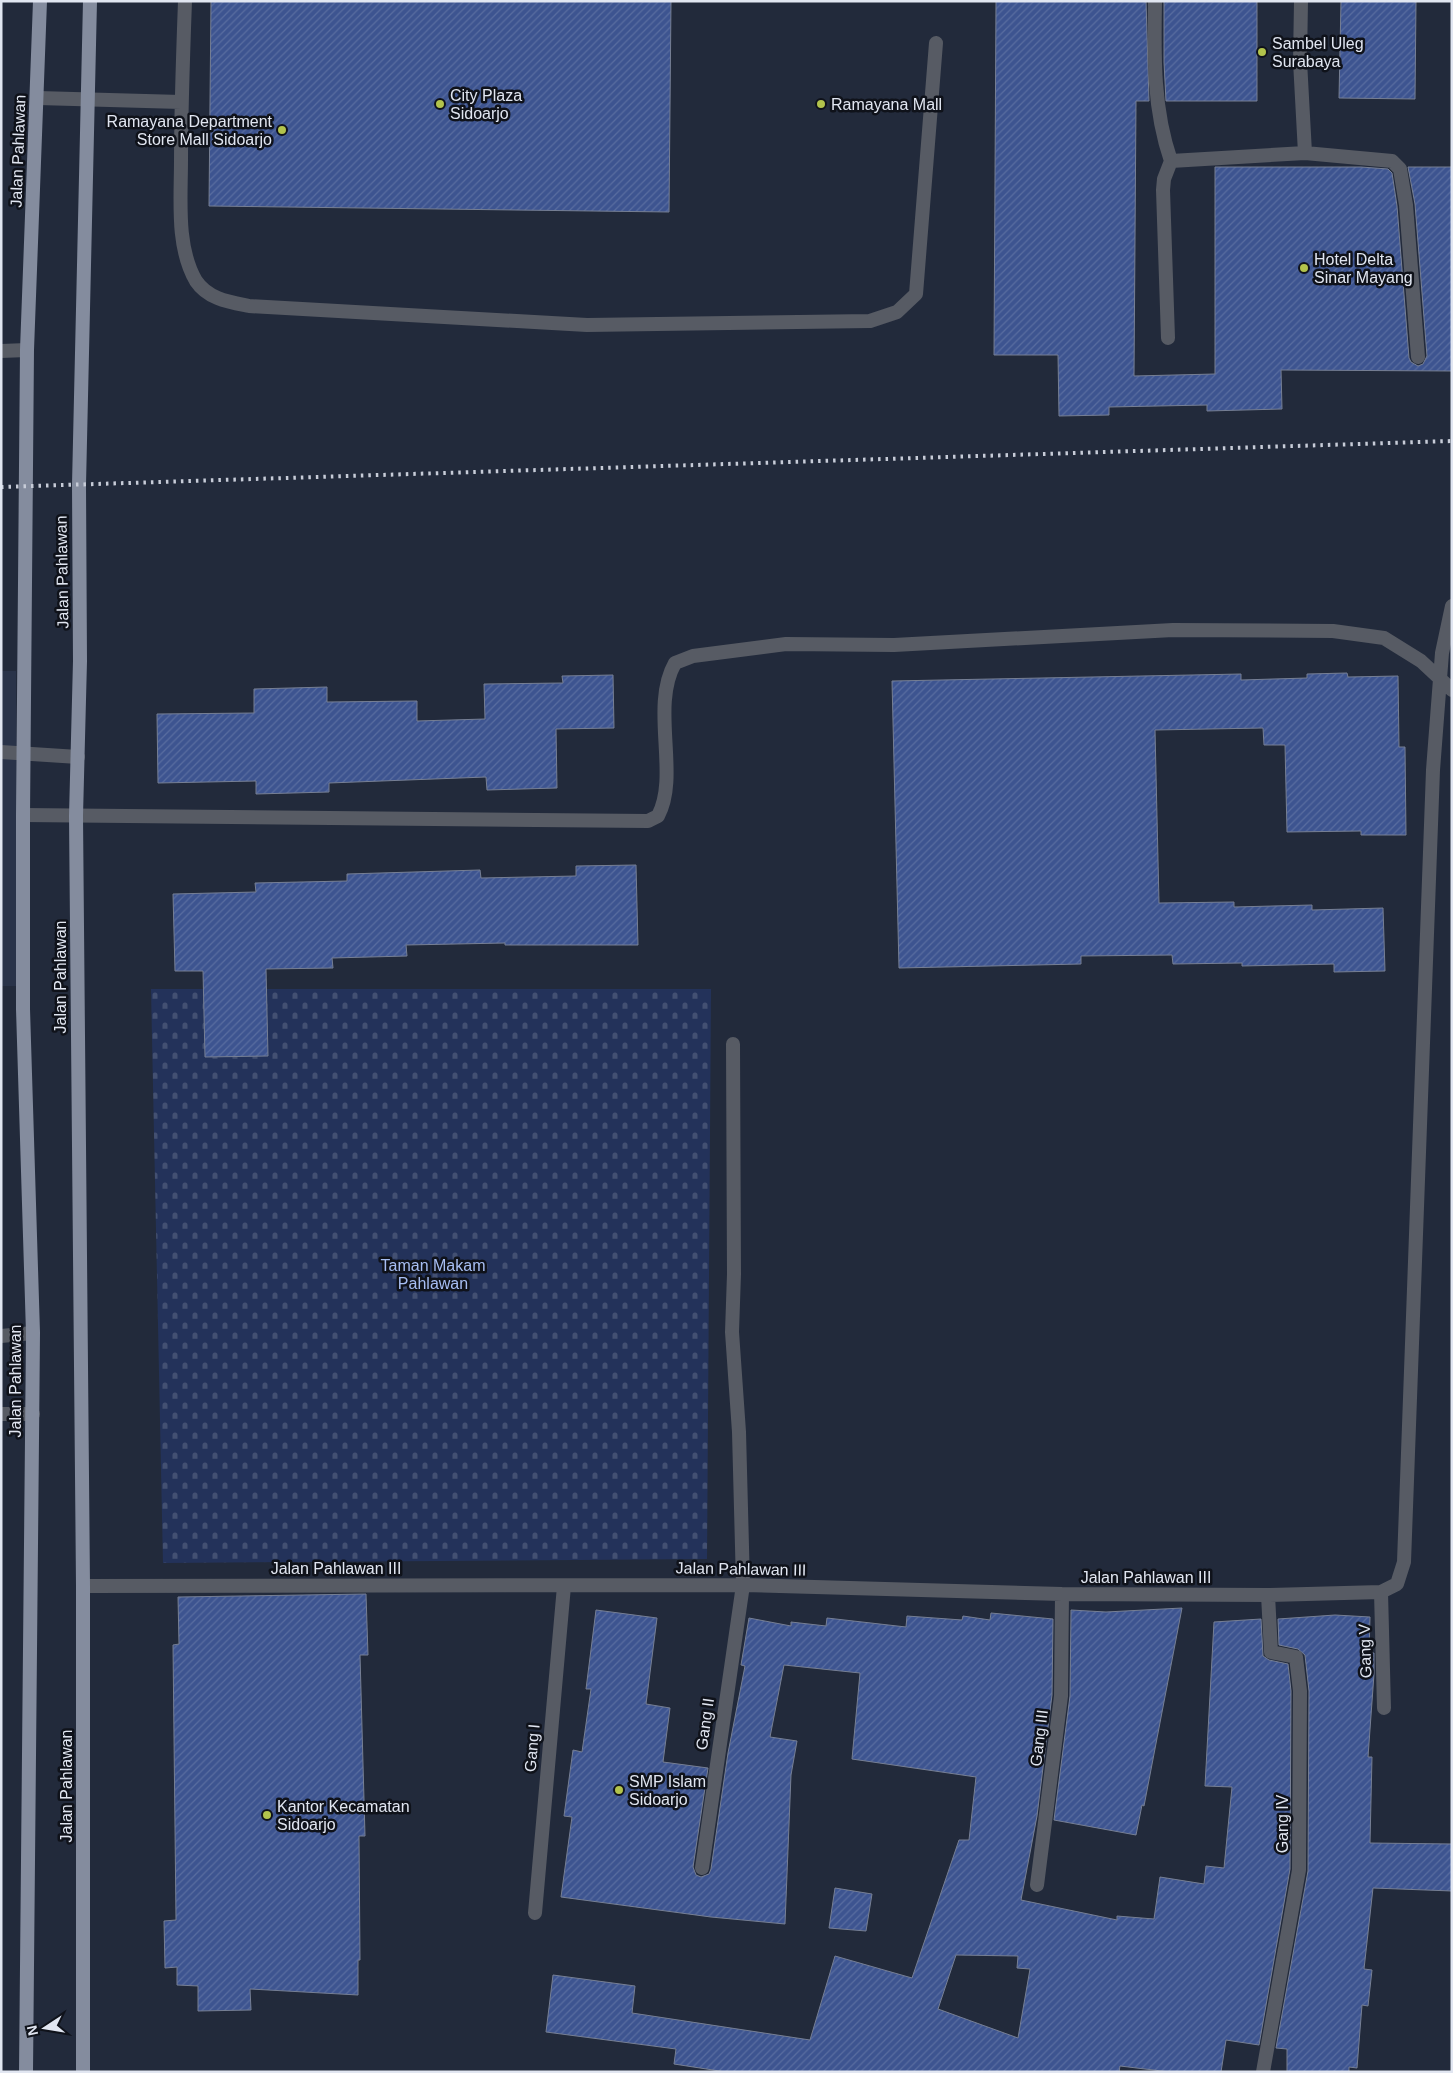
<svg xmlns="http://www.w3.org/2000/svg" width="1453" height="2073" font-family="Arial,sans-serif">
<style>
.built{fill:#293349}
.cemetery{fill:url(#cemetery-stones)}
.building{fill:url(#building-hatch);stroke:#767f94;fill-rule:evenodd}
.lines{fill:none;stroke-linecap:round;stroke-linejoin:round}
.service{stroke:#575b64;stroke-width:14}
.minor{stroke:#575b64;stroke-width:14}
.primary{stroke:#848c9e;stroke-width:14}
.rail{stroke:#c7ccd8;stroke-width:4;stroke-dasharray:2.5 5;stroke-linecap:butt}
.poi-dot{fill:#b2c34c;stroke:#0f121a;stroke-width:2}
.labels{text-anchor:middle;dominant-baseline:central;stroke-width:5;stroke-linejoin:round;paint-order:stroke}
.poi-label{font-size:16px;fill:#e1e6f1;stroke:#0f121a;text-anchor:start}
.street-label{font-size:16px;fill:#e1e6f1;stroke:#0f121a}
.park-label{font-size:16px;fill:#a7bef3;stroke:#0f121a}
</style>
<defs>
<pattern id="cemetery-stones" width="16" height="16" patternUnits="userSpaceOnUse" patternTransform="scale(1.25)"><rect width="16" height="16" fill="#23325a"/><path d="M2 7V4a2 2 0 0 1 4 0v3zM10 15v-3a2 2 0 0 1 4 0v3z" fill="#435072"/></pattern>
<pattern id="building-hatch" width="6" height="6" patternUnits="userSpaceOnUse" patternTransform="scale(1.25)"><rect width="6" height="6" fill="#3d5490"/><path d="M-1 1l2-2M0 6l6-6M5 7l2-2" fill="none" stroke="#596da0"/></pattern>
</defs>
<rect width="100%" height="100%" fill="#222a3b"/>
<path class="built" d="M1 671H16L18 986H1Z"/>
<path class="cemetery" d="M151 989H711L707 1559 163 1563Z"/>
<path class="building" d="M211 1H671L669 212 209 206Z
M996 1H1146L1149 101H1136L1134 376 1215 374V167H1361L1388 169 1392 173 1397 206 1409 358 1411 362 1418 366 1423 364 1427 356 1415 204 1408 167H1452V371L1281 370 1282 409 1207 411V405L1109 407V415L1059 416 1058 355H994Z
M1164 1H1257V101H1166L1164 62Z
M1341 1H1416L1415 99 1339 98Z
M1347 673 1348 677 1398 676 1399 747H1405L1406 835H1361V831L1287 832 1285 745H1264L1263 728 1155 730 1159 903 1234 902V907L1312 905V910L1383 908 1385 971 1334 972V964L1242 966V963L1173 964 1172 955 1081 956V964L899 968 892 681 1241 674V680L1307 678V674Z
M613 675 614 728 556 729 557 788 487 790 486 777 329 783V792L256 794V781L158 783 157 714 254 713V689L327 687V702L417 701V721L485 719 484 684 563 683 562 676Z
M636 865 638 945H505V943L406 945 407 956 332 958 333 968 266 969 268 1056 205 1057 203 971H175L173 894 256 892 255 883 347 881V874L480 870 481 878 576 876V866Z
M366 1594 368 1655H360L365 1836H359L360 1960H358V1995L250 1989 251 2010 198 2011V1986L177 1985V1967L165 1968 164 1921 176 1920 173 1645 179 1644 178 1597Z
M1182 1608 1144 1806 1142 1805 1136 1835 1054 1820 1070 1696 1071 1610 1106 1612Z
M596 1610 657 1618 646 1704 670 1708 663 1762 708 1768 693 1867 696 1875 701 1877 709 1874 711 1869 728 1753 745 1666 741 1665 749 1618 791 1626V1622L826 1626 827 1618 906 1627 907 1616 962 1620 963 1616 990 1620 991 1613 1053 1619 1052 1695 1037 1816 1021 1900 1117 1920V1916L1154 1919 1160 1877 1204 1884 1206 1866 1224 1868 1232 1787 1205 1786 1214 1622 1261 1619 1263 1656 1269 1660 1288 1664 1291 1691 1290 1869 1259 2045 1226 2040 1221 2072H1170L1120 2066 1119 2072H726L674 2064 676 2049 546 2032 553 1975 635 1986 632 2013 810 2040 835 1956 912 1978 959 1840H969L976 1777 852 1759 860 1673 784 1665 770 1737 797 1741 791 1775 785 1924 711 1917 561 1897 572 1817 564 1816 573 1750 582 1752 591 1689H586ZM956 1955 1018 1956 1017 1968 1030 1969 1018 2038 938 2009Z
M1335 1615 1370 1617 1369 1653H1374V1674L1368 1757H1372L1370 1843 1452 1844V1891L1373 1888 1364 1969 1372 1970 1368 2006 1362 2005 1357 2068 1349 2067V2072H1287V2049L1276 2048 1308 1871 1309 1691 1305 1655 1298 1649 1279 1645 1278 1619Z
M835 1888 872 1894 866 1931 829 1928Z"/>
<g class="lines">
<path class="service" d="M185 1C183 55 181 108 181 161 181 199 176 247 196 281 208 299 229 302 249 306L587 325 870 321 897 312 916 294 936 43
M1155 1C1154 56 1153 109 1171 161L1164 179 1163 190 1168 338
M1301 1 1300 61 1305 153
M38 98 181 102
M1171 161 1305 153 1392 161 1400 169 1406 205 1418 357
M1 752 78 757
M733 1044 734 1274 732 1332 739 1432 743 1585
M1 1336 33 1333
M1 1414H33"/>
<path class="minor" d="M1 351 27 350
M23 815 648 821 658 816C680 775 650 707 675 663L693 656 786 644 894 645 1173 630 1333 631 1384 638 1421 661 1452 690
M83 1586 743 1585 1062 1594 1268 1595 1381 1592 1397 1584 1404 1562 1433 770 1442 653 1452 606
M1381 1592 1384 1708
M702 1868 743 1585
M1037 1885 1061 1696 1062 1594
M535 1913 564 1586
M1263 2072 1299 1870 1300 1691 1296 1657 1271 1652 1268 1595"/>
<path class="primary" d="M26 2072 33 1333 23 1009V815L27 350 40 1
M83 2072V1586L76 816 80 661 79 485 90 1"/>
<path class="rail" d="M1 487 1452 441"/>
</g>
<g class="poi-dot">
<circle cx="1262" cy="52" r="5"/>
<circle cx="440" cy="104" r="5"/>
<circle cx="821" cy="104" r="5"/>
<circle cx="282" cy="130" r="5"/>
<circle cx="1304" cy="268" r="5"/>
<circle cx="619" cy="1790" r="5"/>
<circle cx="267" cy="1815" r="5"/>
</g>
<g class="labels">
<g class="poi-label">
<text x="1272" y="43">Sambel Uleg<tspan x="1272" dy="18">Surabaya</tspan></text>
<text x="450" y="95">City Plaza<tspan x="450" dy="18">Sidoarjo</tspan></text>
<text x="831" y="104">Ramayana Mall</text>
<text x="272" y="121" text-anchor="end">Ramayana Department<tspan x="272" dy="18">Store Mall Sidoarjo</tspan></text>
<text x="1314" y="259">Hotel Delta<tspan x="1314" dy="18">Sinar Mayang</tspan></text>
<text x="629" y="1781">SMP Islam<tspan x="629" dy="18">Sidoarjo</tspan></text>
<text x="277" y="1806">Kantor Kecamatan<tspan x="277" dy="18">Sidoarjo</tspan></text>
</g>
<g class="street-label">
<text transform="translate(18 151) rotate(-88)">Jalan Pahlawan</text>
<text transform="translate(62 572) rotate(-91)">Jalan Pahlawan</text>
<text transform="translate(60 977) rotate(-90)">Jalan Pahlawan</text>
<text transform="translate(15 1381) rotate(-90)">Jalan Pahlawan</text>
<text x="336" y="1568">Jalan Pahlawan III</text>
<text transform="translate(741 1569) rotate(1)">Jalan Pahlawan III</text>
<text x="1146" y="1577">Jalan Pahlawan III</text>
<text transform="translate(1365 1651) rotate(-92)">Gang V</text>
<text transform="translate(705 1724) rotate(-82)">Gang II</text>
<text transform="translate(1039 1738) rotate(-83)">Gang III</text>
<text transform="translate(532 1748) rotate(-85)">Gang I</text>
<text transform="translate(66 1786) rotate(-90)">Jalan Pahlawan</text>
<text transform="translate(1282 1824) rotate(-90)">Gang IV</text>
</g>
<g class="park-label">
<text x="433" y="1265">Taman Makam<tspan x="433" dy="18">Pahlawan</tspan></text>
</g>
</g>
<rect width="1453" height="2073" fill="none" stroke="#e1e6f1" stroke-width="5"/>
<g transform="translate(45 2028) rotate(258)" stroke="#0f121a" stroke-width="4" paint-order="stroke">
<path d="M0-4L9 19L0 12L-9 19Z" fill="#e1e6f1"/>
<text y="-8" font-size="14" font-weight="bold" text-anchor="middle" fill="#e1e6f1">N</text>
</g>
</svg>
